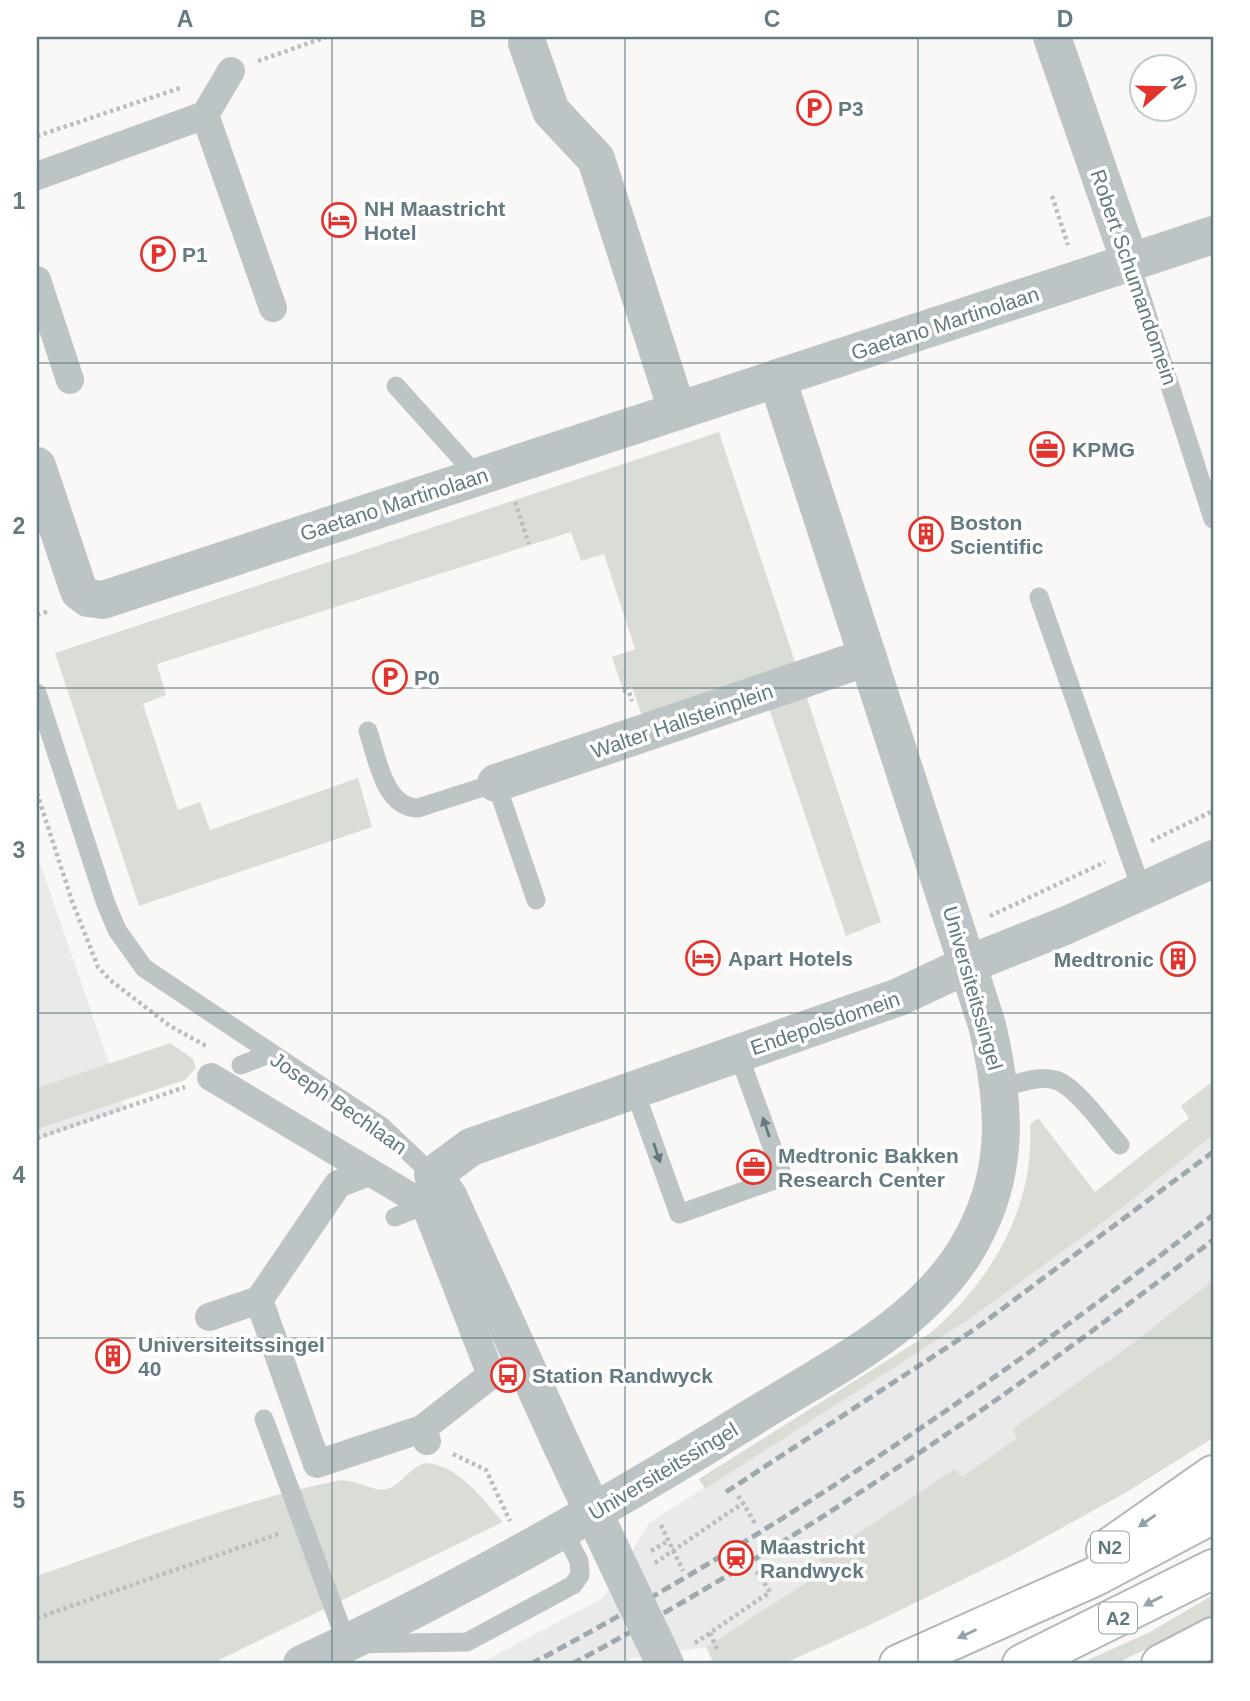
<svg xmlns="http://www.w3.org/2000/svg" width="1250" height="1701" font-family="Arial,sans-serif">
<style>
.built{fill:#e9eae9}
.green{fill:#daddd5}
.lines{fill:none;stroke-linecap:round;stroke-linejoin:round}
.trunk-casing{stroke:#b3b9bb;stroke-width:42}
.motorway-casing{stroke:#b3b9bb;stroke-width:42}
.path{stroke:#babec0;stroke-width:4.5;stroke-dasharray:3.5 3.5;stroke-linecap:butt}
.service{stroke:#bdc4c6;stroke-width:19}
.pedestrian{stroke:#bdc4c6;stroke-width:28}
.minor{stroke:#bdc4c6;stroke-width:38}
.tertiary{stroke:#bdc4c6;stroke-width:38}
.trunk{stroke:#fff;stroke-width:38}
.motorway{stroke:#fff;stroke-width:38}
.rail{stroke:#9fa9ad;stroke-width:5;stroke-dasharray:10 5;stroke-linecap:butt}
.minor-bridge{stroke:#bdc4c6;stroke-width:38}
.oneway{fill:#647a81}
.oneway2{fill:#92a2a7}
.grid{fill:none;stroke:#647a81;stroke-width:2;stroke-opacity:0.55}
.labels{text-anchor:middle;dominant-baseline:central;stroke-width:7;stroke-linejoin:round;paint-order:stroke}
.shield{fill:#fff;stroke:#92a2a7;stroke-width:2}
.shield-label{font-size:19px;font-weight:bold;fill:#647a81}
.poi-label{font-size:21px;font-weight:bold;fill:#647a81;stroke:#fff;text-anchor:start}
.street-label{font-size:21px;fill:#647a81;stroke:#fff}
.neatline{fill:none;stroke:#647a81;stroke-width:2.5}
.grid-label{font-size:23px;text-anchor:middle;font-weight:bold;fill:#647a81}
</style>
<rect width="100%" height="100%" fill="#f9f8f6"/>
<path class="built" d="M37 855 125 1109 37 1140Z
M1213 1135V1280L1133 1343 1012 1429 1018 1437 961 1478 955 1470 820 1558 826 1570 706 1647 633 1658 620 1664H479L603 1598 649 1523 968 1320 1113 1215Z"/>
<path class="green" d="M719 432 881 922 846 936 760 682 644 722 632 687 623 690 612 657 635 649 604 554 581 561 571 532 157 664 166 695 143 704 178 810 200 802 210 830 358 778 372 827 139 906 55 653Z
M170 1043 193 1059 196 1068 185 1080 37 1129V1088Z
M1213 1081V1135L1113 1215 968 1320 705 1489 699 1479 929 1334C991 1282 1035 1207 1030 1124L1038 1118 1095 1192 1189 1118 1181 1106Z
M1213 1280V1438L1125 1493 1009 1557 872 1624 783 1664H714L706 1647 826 1570 819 1559 955 1469 962 1477 1017 1438 1012 1429 1133 1343Z
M426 1463C459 1465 482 1499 503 1522L211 1664H37V1576C135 1542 233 1502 336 1481 355 1477 372 1493 387 1489 402 1485 408 1468 426 1463Z
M1213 1595V1617L1115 1664H1079L1150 1632Z"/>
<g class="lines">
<g class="trunk-casing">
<path id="trunk" d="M1106 1550 1213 1475
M899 1664 1094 1577 1213 1514"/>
</g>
<g class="motorway-casing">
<path id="motorway" d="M1022 1664 1213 1569
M1161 1664 1213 1637"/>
</g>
<path class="path" d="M258 61 326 37
M37 136 183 87
M1052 196 1068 245
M515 502 529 544
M37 615 49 611
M623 690 629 692 632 701
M37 793 72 901 98 967 110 980 170 1026 208 1047
M1151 841 1213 811
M990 916 1105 862
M37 1138 185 1087
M453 1454 486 1470 510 1521
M738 1496 743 1503
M661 1525 683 1571
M651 1551 668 1541
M655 1563 743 1503 756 1525
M37 1618 281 1533
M710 1633 718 1651
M695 1643 770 1592 755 1569"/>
<path class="service" d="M1130 262 1213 519
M396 386 478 477
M1039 597 1142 891
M37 693 106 904 117 930 144 968 381 1126 433 1175
M368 731C377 757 384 808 418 808L496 783 536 900
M241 1065 269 1054
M1001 1088C1017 1084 1038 1075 1055 1080 1075 1085 1105 1128 1120 1145
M634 1089 679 1214 783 1177 738 1053
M395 1217 431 1203
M264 1419 347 1644 467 1642 573 1585 580 1575 579 1561 564 1532"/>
<path class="pedestrian" d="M205 115 231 71
M37 176 205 115 273 308
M37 280 70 380
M211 1077 425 1205 491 1375 422 1429
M259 1300 338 1184 369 1172
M209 1317 259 1300 317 1464 422 1429 427 1441"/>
<path class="minor" d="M1052 37 1130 262
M527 43 551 111 596 159 677 410
M496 783 868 657
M562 1446 448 1196 433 1175 471 1147 899 997 969 964"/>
<path class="tertiary" d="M37 466 79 591 88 598 103 600 1213 235
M969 964 1067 925 1213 859
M302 1664C459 1592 609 1506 756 1415 831 1368 919 1327 966 1250 1011 1176 1006 1106 987 1025L777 378"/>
<use href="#trunk" class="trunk"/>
<use href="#motorway" class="motorway"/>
<path class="rail" d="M726 1492 975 1329 1213 1152
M531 1664C772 1536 998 1382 1213 1215
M572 1664C798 1543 1010 1396 1213 1240"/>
<path class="minor-bridge" d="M562 1446 665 1664"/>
</g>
<defs><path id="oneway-solid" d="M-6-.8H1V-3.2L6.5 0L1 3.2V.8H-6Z" transform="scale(1.75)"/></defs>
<g class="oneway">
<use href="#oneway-solid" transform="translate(766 1127) rotate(-109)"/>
<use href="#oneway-solid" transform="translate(657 1153) rotate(71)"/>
</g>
<g class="oneway2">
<use href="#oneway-solid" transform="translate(1147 1521) rotate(145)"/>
<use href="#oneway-solid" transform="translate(1153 1601) rotate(153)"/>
<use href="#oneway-solid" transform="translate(967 1634) rotate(155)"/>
</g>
<path class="grid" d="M332 37V1664M625 37V1664M918 37V1664M37 363H1213M37 688H1213M37 1013H1213M37 1338H1213"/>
<defs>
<g id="parking-ring" transform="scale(1.75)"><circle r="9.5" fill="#fff" stroke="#e2332c" stroke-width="1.5"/><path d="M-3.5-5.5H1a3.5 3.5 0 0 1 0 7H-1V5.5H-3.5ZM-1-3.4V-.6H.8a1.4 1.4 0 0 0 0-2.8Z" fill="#e2332c"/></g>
<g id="hotel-ring" transform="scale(1.75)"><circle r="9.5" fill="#fff" stroke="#e2332c" stroke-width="1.5"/><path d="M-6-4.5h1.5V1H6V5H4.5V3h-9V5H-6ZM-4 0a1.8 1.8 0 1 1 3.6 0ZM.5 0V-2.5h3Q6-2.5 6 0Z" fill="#e2332c"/></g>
<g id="office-ring" transform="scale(1.75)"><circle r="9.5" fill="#fff" stroke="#e2332c" stroke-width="1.5"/><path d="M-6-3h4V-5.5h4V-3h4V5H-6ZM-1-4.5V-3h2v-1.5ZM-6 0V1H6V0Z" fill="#e2332c"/></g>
<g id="building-ring" transform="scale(1.75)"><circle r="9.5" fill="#fff" stroke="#e2332c" stroke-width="1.5"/><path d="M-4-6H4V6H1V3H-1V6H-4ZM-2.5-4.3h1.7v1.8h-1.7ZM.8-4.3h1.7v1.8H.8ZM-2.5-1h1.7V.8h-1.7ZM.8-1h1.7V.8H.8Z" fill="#e2332c"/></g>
<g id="bus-ring" transform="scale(1.75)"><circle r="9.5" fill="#fff" stroke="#e2332c" stroke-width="1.5"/><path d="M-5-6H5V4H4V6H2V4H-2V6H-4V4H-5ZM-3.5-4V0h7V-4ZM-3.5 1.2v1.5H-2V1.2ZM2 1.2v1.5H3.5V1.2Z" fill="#e2332c"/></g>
<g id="station-ring" transform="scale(1.75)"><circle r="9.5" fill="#fff" stroke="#e2332c" stroke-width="1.5"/><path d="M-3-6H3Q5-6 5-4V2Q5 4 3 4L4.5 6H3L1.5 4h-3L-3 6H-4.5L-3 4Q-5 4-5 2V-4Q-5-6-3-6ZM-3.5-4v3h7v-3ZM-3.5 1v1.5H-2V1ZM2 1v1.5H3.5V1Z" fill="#e2332c"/></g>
</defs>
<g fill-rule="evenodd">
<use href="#parking-ring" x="814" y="108"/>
<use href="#hotel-ring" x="339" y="220"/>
<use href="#parking-ring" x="158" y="254"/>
<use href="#office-ring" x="1047" y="449"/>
<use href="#building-ring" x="926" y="534"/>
<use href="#parking-ring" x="390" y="677"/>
<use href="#hotel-ring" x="703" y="958"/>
<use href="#building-ring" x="1178" y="959"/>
<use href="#office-ring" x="754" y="1167"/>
<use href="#building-ring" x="113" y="1356"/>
<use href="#bus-ring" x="508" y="1375"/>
<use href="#station-ring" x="736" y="1558"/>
</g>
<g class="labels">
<g class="shield">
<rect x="1091" y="1531.5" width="38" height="31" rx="5"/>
<rect x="1099" y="1602.5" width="38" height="31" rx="5"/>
</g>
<g class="shield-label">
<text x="1110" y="1547">N2</text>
<text x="1118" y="1618">A2</text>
</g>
<g class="poi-label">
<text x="838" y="108">P3</text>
<text x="364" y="208">NH Maastricht<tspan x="364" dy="24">Hotel</tspan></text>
<text x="182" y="254">P1</text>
<text x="1072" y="449">KPMG</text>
<text x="950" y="522">Boston<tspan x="950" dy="24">Scientific</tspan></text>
<text x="414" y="677">P0</text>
<text x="728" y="958">Apart Hotels</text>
<text x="1154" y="959" text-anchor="end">Medtronic</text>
<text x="778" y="1155">Medtronic Bakken<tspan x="778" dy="24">Research Center</tspan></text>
<text x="138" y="1344">Universiteitssingel<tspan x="138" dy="24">40</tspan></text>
<text x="532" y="1375">Station Randwyck</text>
<text x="760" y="1546">Maastricht<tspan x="760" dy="24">Randwyck</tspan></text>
</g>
<g class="street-label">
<text transform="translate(1134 277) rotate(71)">Robert Schumandomein</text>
<text transform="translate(945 323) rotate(-18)">Gaetano Martinolaan</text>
<text transform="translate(394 504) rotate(-18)">Gaetano Martinolaan</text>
<text transform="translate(682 721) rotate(-19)">Walter Hallsteinplein</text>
<text transform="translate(973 988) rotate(74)">Universiteitssingel</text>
<text transform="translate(825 1023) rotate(-19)">Endepolsdomein</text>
<text transform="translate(339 1103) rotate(35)">Joseph Bechlaan</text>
<text transform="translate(663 1471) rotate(-31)">Universiteitssingel</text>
</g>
</g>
<rect width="1250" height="1701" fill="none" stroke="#ffffff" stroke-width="77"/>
<g transform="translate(1163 88) rotate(70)"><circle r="33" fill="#ffffff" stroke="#c1cacd" stroke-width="2"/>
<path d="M0-5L12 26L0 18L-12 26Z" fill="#e2332c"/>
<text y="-10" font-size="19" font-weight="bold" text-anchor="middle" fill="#647a81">N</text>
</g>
<rect x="38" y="38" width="1174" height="1624" class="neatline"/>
<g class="grid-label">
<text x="185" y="27">A</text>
<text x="478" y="27">B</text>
<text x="772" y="27">C</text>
<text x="1065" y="27">D</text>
<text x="19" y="209">1</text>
<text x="19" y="534">2</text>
<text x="19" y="858">3</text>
<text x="19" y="1183">4</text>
<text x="19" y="1508">5</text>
</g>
</svg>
